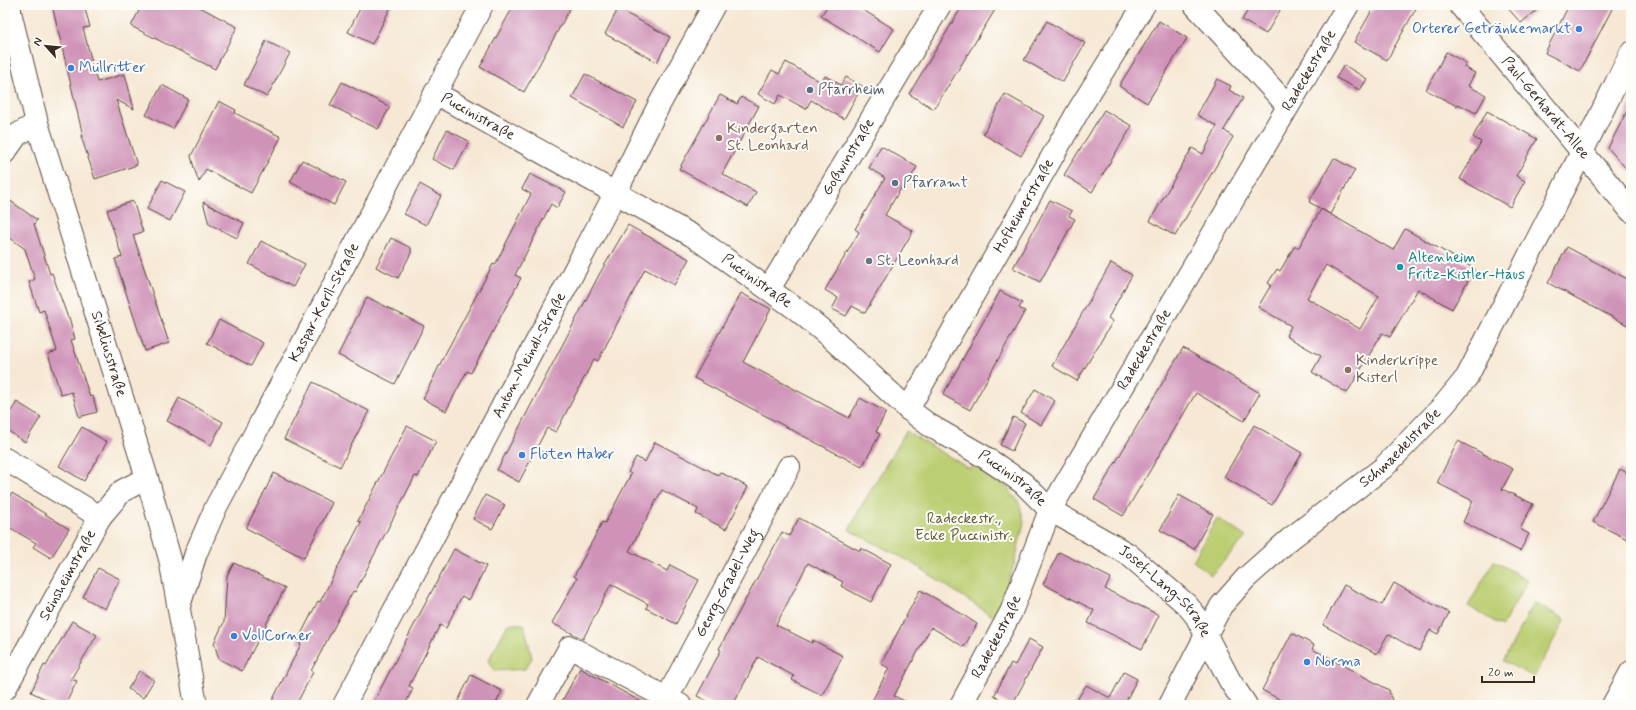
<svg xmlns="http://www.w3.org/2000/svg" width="1636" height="710" font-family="Mynerve,sans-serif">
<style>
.green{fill:#bbce72;stroke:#7b7c48}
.building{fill:#cf93b8;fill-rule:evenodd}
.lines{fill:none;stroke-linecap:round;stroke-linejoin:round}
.minor-casing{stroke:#574639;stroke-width:24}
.minor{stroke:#fff;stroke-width:22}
.shop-dot{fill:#3f7fe0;stroke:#fdfcf7;stroke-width:1.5}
.service-dot{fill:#5c6f8a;stroke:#fdfcf7;stroke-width:1.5}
.education-dot{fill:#8d6e63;stroke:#fdfcf7;stroke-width:1.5}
.worship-dot{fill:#6b7280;stroke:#fdfcf7;stroke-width:1.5}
.culture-dot{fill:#0f9aa8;stroke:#fdfcf7;stroke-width:1.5}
.labels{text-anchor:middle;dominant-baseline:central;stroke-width:4;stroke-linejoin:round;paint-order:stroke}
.shop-label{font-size:15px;fill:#366cbe;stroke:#fdfcf7;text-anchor:start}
.street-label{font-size:15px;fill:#3b2a1e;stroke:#fdfcf7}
.service-label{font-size:15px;fill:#4e5e75;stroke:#fdfcf7;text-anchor:start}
.education-label{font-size:15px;fill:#785e54;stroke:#fdfcf7;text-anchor:start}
.culture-label{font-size:15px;fill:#0d838f;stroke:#fdfcf7;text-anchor:start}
.worship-label{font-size:15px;fill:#5b616d;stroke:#fdfcf7;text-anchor:start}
.park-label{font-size:15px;fill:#615b37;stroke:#fdfcf7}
</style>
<rect width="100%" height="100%" fill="#fdfcf7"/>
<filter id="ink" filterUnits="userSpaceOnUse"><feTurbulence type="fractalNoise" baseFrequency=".025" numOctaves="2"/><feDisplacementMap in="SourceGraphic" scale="8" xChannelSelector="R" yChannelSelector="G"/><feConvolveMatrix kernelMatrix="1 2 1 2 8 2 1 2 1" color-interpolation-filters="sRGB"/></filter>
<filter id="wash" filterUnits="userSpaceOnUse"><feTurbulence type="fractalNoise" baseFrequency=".012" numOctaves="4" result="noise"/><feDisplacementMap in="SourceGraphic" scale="16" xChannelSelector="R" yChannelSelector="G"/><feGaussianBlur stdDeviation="0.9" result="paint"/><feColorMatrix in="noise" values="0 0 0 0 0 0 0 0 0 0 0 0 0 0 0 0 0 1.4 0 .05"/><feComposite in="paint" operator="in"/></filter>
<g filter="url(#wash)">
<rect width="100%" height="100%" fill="#f6e8d4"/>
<path class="green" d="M906 431 970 469 972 465 1004 484 1019 502 1024 522 1015 561 1005 592 992 616 911 562 849 530 862 505Z
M1217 518 1246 537 1211 575 1193 561Z
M1494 561 1528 580 1502 626 1468 606Z
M1534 603 1565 619 1534 677 1503 661Z
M508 624H524L532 658 525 669 494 671 488 661Z"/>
<g id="blocks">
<path class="building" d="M52 5H84L90 27 83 28 97 82 125 74 134 109 116 100 137 165 95 179 81 136H83Z
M142 5H196L237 27 215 69 131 26Z
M362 5H392L372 44 348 32Z
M514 5H572L524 92 480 67Z
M828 5H855L894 29 880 52 821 16Z
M963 5H998L934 109 909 94Z
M1251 5H1283L1266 34 1242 20Z
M1375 5H1418L1387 60 1354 42Z
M1505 5H1543L1521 23Z
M1569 5H1614L1580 71 1545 53Z
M618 9 670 37 657 62 605 34Z
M1047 21 1085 43 1063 82 1024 60Z
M1159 21 1187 38 1147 103 1119 86Z
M266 41 290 53 267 97 244 85Z
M1446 52 1466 63 1464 67 1475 73 1468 86 1486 95 1476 113 1458 104 1457 106 1426 90Z
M786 62 821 82 825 76 841 85 846 77 862 86 844 119 811 100 806 109 780 95 775 104 758 94 772 70 779 74Z
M1344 65 1367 79 1360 90 1336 78Z
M585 74 637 102 623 127 572 98Z
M1217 79 1231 86 1229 90 1243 98 1224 130 1233 137 1175 236 1150 221 1192 148 1203 154 1217 126 1197 115Z
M342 82 390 107 378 129 330 105Z
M162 85 188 99 173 129 146 115Z
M1005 94 1044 116 1021 156 983 134Z
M720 95 737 104 741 97 759 106 722 174 756 192 748 207 679 169Z
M219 101 236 110 235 113 281 137 251 193 206 169 199 182 194 168 191 156Z
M1631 103V174L1608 148Z
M1104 110 1132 126 1092 192 1064 175Z
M1487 111 1537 139 1516 176 1525 181 1510 207 1460 179 1481 142 1473 137Z
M447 130 469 141 454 170 432 159Z
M881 146 917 167 904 189 901 188 885 215 913 231 865 313 852 306 846 316 832 309 838 298 825 290 859 232 855 229 885 178 869 168Z
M1334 158 1355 170 1330 214 1309 202Z
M302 160 346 182 334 205 290 182Z
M530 174 566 192 557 208 551 204 515 275 521 278 471 373 467 371 446 411 423 399 443 358 493 264 495 265 531 194 522 189Z
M162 180 185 192 170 221 147 209Z
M420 184 441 196 426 225 404 214Z
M5 197 37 220 34 224 50 274 52 273 68 318 69 317 75 339 71 340 90 397 93 396 97 412 79 417 72 392 61 395 48 354 57 351 44 310 39 312 29 282 35 279 25 249 5 234Z
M1050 200 1072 211 1069 216 1075 219 1040 282 1013 268Z
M133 201 143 232 133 235 169 343 145 351 115 259 122 257 107 210Z
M203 202 244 223 237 238 209 224Z
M1321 209 1393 250 1405 229 1475 269 1452 309 1418 289 1390 337 1382 333 1347 393 1312 372 1321 356 1286 336 1291 326 1258 307 1271 285 1268 283 1277 269 1280 271 1294 247H1299ZM1326 265 1379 296 1360 329 1307 298Z
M628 225 689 259 674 285 645 269 598 361 594 359 556 432 547 428 519 482 497 470 600 273Z
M391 238 411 248V253L398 278 376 267Z
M261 241 305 264 293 287 249 264Z
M1567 247 1631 281V327L1548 283Z
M1111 263 1132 275 1108 318 1113 321 1077 381 1052 366Z
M1000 291 1022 303 1019 308 1025 311 970 410 943 395Z
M741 293 771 309 743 362 849 418 860 398 886 412 876 432 880 434 862 467 694 378Z
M367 297 424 326 395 384 338 355Z
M219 320 263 343 251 366 207 343Z
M1183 348 1260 393 1244 421 1196 393 1123 516 1094 499Z
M313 382 369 411 340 467 284 439Z
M1035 389 1055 401 1041 425 1021 413Z
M179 398 223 422 211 445 167 421Z
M17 402 41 417 25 442 5 429V420Z
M1013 417 1025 423 1012 451 1000 445Z
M1254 425 1302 453 1272 505 1224 477Z
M407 426 436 441 418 477 415 476 355 592 353 591 311 671 313 672 296 705H270L301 644 297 642 318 601 320 602 361 522 358 521Z
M82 427 107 442 84 481 59 466Z
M1458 441 1513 469 1502 489 1533 504 1520 529 1529 534 1520 551 1463 522 1473 501 1437 483Z
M655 442 718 475 720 472 748 487 726 529 696 514 698 509 662 490 629 551 667 571 670 565 699 580 676 624 646 608 648 604 611 584 583 639 552 623 577 578 574 576 594 538 602 522 605 523 631 474 628 472 636 457 645 462Z
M1620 469 1631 475V541L1593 522Z
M274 473 332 503 304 558 246 528Z
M12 493 69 529 51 558 33 547 36 543 5 525V494L9 497Z
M485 495 505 505 492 529 473 519Z
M1179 495 1213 514 1194 549 1160 530Z
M799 518 860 551 861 548 891 564 871 602 841 586 843 582 808 563 776 625 812 643 813 640 843 656 822 695 792 680 794 676 758 657 733 705H715L697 696 721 650 719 649 782 532 789 536Z
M454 549 486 566 469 600 462 596 446 628 440 625 409 686 413 688 405 705H372Z
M1059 552 1111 578 1105 589 1159 615 1142 649 1088 623 1094 610 1043 584Z
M234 563 285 588 242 671 219 659 214 643 224 622 227 576Z
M98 568 120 579 105 609 83 597Z
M1394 583 1449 613 1438 634 1430 630 1419 651 1388 634 1377 654 1323 625 1344 585 1382 605Z
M920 590 951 607 977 624 964 647 931 627 894 696 913 705H870L889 668 881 664Z
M72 621 97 635 71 679 77 681 65 705H58L31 692 44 665 46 666Z
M1292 633 1314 645 1312 649 1389 690 1393 705H1290L1262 690Z
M1029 639 1043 647 1012 705H1010L994 696 1011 663 1015 665Z
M580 668 647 705H560Z
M139 671 154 680 143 698 128 689Z
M1124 672 1137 679 1124 705H1074L1086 685 1110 698Z
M471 675 502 691 495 705H456Z"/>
</g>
</g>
<g filter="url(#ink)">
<use href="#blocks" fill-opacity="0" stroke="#574639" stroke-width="1"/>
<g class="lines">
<g class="minor-casing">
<g id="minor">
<path id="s1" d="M10 5V12L37 123 147 478 170 559 196 705"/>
<path d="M1195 5 1288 106"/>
<path id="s2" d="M1460 5 1631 211"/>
<path id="s3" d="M435 93 693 236 799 311 830 337 908 409 929 425 983 456 1023 483 1050 510 1128 554 1187 605 1196 616 1230 681 1246 705"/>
<path d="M5 152 17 135 37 123"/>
<path id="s4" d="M769 289 940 5"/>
<path id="s5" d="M908 409 1080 108 1144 5"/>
<path d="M5 459 100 517"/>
<path id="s6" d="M180 603 196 553 216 507 482 5"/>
<path id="s7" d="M5 689 100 517 122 491 147 478"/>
<path id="s8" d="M667 698 789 467"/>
<path id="s9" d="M344 705 616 192 659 105 714 5"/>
<path d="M538 705 570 647 680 705"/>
<path id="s10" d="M961 705 1011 612 1050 510 1348 5"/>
<path id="s11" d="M1170 705 1221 606 1246 578 1290 539 1383 468 1444 405 1467 377 1582 152 1631 53"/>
<path d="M1613 705 1631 672"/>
</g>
</g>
<use href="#minor" class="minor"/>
</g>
</g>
<g class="shop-dot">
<circle cx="1579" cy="29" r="4"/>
<circle cx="71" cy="68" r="4"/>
<circle cx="522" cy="455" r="4"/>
<circle cx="234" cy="636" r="4"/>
<circle cx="1307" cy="662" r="4"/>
</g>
<g class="service-dot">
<circle cx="810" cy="90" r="4"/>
<circle cx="895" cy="183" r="4"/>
</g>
<g class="education-dot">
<circle cx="719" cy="138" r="4"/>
<circle cx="1348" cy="370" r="4"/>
</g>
<circle class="worship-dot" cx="869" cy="261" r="4"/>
<circle class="culture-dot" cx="1400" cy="267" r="4"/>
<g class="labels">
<g class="shop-label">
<text x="1571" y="29" text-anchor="end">Orterer Getränkemarkt</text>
<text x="79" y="68">Müllritter</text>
<text x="530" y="455">Flöten Haber</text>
<text x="242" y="636">VollCorner</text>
<text x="1315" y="662">Norma</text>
</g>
<g class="street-label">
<text stroke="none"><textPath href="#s10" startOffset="725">Radeckestraße</textPath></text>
<text stroke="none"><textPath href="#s2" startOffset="134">Paul-Gerhardt-Allee</textPath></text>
<text stroke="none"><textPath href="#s3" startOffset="49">Puccinistraße</textPath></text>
<text stroke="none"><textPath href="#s4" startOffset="154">Goßwinstraße</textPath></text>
<text stroke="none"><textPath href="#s5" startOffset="234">Hofheimerstraße</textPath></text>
<text stroke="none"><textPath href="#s3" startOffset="373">Puccinistraße</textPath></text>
<text stroke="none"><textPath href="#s6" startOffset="334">Kaspar-Kerll-Straße</textPath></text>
<text stroke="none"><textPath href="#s10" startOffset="401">Radeckestraße</textPath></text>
<text stroke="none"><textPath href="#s1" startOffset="363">Sibeliusstraße</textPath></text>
<text stroke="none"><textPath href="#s9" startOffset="396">Anton-Meindl-Straße</textPath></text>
<text stroke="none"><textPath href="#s11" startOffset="351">Schmaedelstraße</textPath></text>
<text stroke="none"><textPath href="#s3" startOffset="697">Puccinistraße</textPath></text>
<text stroke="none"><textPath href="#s7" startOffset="130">Seinsheimstraße</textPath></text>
<text stroke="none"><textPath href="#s8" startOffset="130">Georg-Gradel-Weg</textPath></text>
<text stroke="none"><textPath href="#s3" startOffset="889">Josef-Lang-Straße</textPath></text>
<text stroke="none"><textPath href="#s10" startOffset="77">Radeckestraße</textPath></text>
</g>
<g class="service-label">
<text x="818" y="90">Pfarrheim</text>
<text x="903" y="183">Pfarramt</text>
</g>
<g class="education-label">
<text x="727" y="129">Kindergarten<tspan x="727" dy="17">St. Leonhard</tspan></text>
<text x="1356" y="361">Kinderkrippe<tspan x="1356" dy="17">Kisterl</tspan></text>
</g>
<g class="culture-label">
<text x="1408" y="258">Altenheim<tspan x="1408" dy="17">Fritz-Kistler-Haus</tspan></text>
</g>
<g class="worship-label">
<text x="877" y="261">St. Leonhard</text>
</g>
<g class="park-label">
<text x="964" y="519">Radeckestr.,<tspan x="964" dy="17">Ecke Puccinistr.</tspan></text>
</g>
</g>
<rect width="1636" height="710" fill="none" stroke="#fdfcf7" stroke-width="20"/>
<g transform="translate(46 46) rotate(297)" stroke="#fdfcf7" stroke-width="3" paint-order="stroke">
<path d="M0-3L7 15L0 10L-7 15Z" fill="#3b2a1e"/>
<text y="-6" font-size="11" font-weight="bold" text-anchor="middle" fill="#3b2a1e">N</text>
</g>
<path d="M1482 676v6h52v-6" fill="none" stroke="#3b2a1e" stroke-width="2"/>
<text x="1488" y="676" font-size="12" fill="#3b2a1e" stroke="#fdfcf7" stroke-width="3" paint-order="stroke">20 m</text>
</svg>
